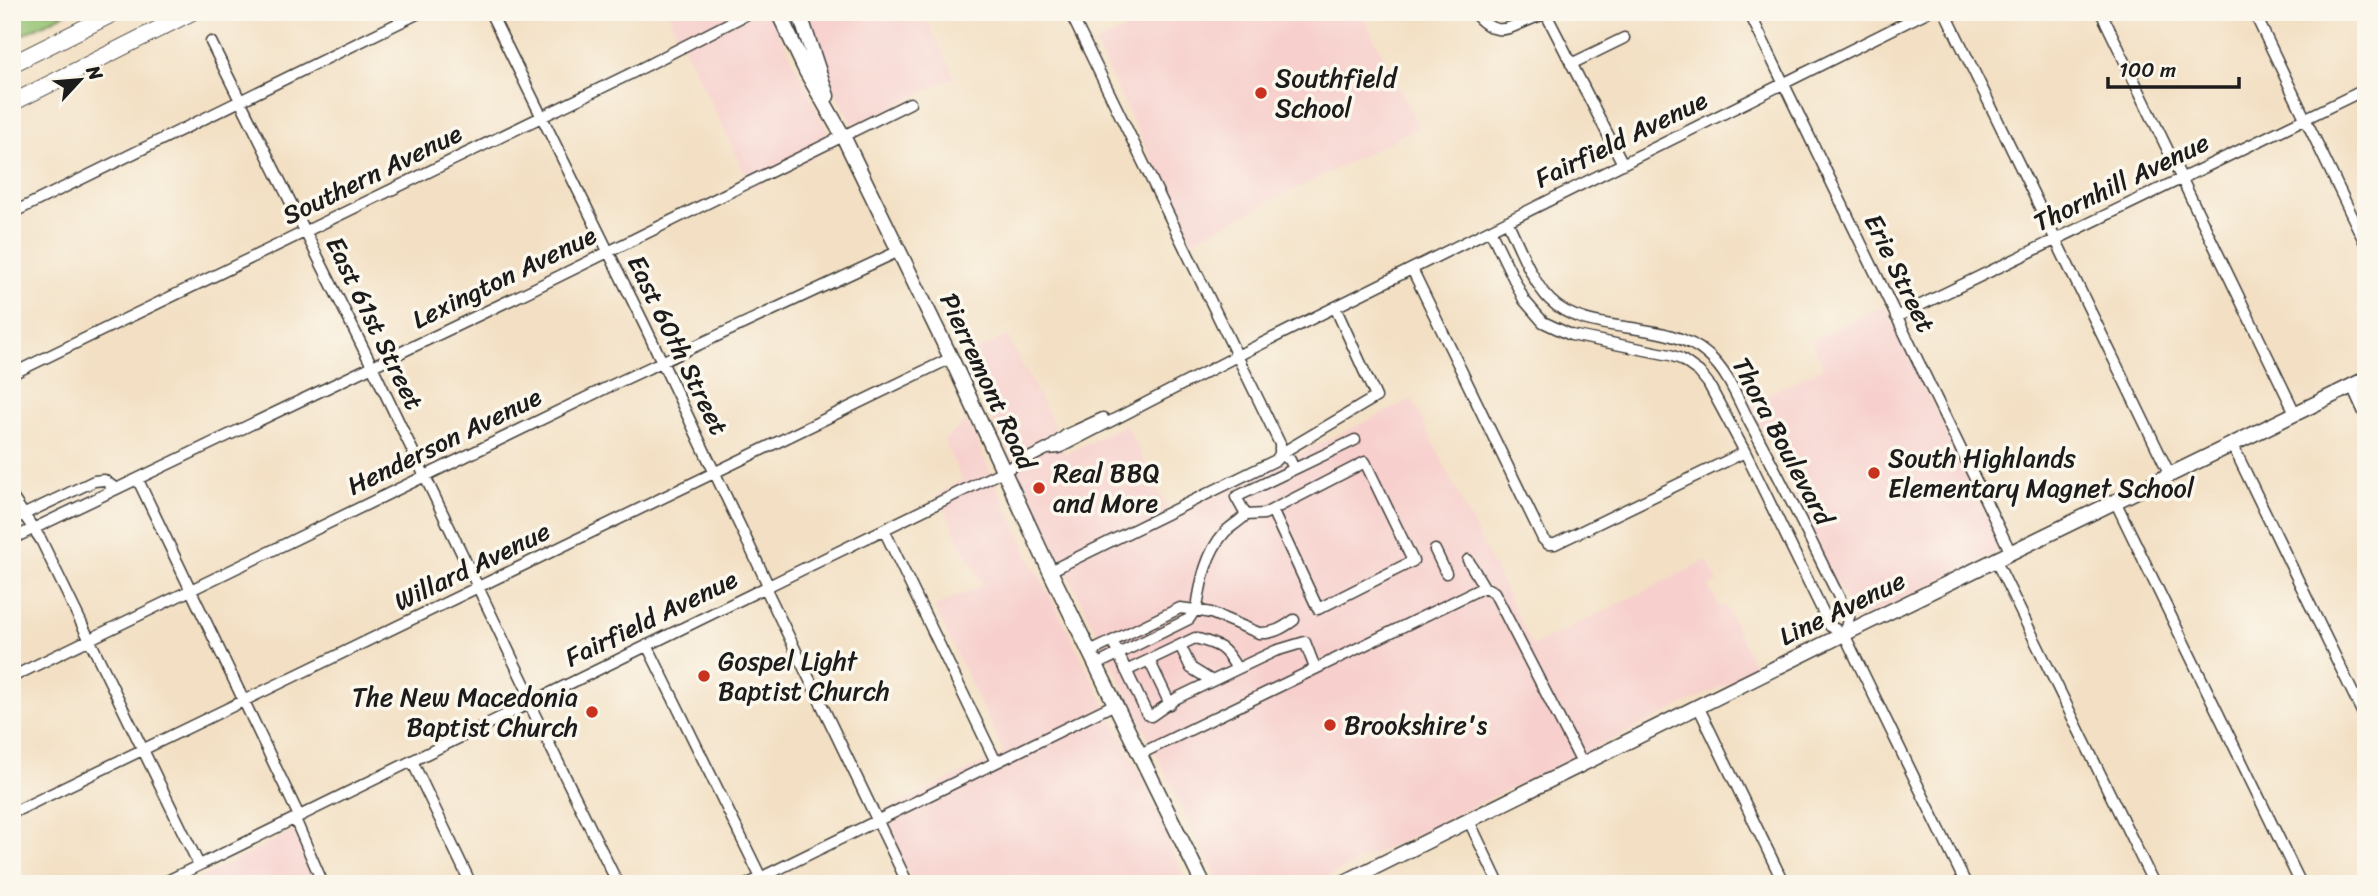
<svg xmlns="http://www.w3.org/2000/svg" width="2378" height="896" font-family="Sriracha,sans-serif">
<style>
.built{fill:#f7d0cd}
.grass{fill:#93c271;stroke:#586f46;stroke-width:2}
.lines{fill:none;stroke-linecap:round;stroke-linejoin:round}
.minor-casing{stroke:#3c3935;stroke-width:13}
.major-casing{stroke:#3c3935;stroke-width:17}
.highway-casing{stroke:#3c3935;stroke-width:18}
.minor{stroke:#fff;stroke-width:10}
.major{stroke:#fff;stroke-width:14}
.highway{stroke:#fff;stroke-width:16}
.poi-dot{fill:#c8321e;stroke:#fbf7ec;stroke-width:2.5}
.labels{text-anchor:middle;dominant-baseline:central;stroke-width:7;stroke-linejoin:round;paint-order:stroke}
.poi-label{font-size:26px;fill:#1c1c1c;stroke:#fbf7ec;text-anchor:start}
.street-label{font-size:26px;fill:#1c1c1c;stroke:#fbf7ec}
</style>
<rect width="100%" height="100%" fill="#fbf7ec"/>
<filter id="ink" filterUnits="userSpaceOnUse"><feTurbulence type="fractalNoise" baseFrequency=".0143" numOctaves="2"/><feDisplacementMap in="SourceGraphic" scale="14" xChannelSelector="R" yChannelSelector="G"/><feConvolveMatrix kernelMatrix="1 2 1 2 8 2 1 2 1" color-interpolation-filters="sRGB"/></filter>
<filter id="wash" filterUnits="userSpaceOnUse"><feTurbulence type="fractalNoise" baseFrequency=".00686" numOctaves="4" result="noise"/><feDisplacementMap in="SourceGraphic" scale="28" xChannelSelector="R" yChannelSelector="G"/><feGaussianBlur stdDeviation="1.57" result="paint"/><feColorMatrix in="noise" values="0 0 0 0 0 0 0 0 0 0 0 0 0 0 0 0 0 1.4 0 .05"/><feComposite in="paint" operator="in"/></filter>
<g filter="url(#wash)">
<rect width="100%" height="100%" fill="#f3e0c4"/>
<path class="built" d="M667 12H769L835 146 752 188Z
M805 12H923L955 77 867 120 852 124 836 94Z
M1161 12H1361L1419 127 1192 241 1095 44Z
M1885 305 2001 546 1999 552 1855 622 1749 403 1824 367 1811 341Z
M1007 336 1049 415 1065 454 1126 424 1171 516 1412 399 1532 646 1707 560 1718 582 1709 587 1719 607 1725 605 1756 670 1313 884H1219L962 357Z
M967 420 1030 559 1062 618 1145 783 1166 836 1188 884H913L879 813 1004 753 934 607 982 585 937 495 962 480 944 440Z
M293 831 318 884H189Z"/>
<path class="grass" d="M12 12H68L12 40Z"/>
</g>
<g filter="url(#ink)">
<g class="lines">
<g class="minor-casing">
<path id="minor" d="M490 12 645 326 768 585
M1070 12 1280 444V454L1290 460 1294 469
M1473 12C1500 43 1510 25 1542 15L1547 16 1623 164
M1749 12 2011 553
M1945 12 2170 475
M2101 12 2295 413
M2254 12 2366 245
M211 42 372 366 533 702
M1571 64 1624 38
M12 213 421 12
M1507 221C1518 243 1533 284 1550 300 1588 338 1666 317 1708 355 1728 372 1738 400 1750 423 1785 486 1816 552 1849 617L1844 634
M1490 230 1524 300 1543 322 1571 335 1670 355 1681 359 1699 372 1708 383 1745 452 1830 626 1844 634 1966 884
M1412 269 1543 539 1548 544H1555L1745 452
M1896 317 2366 89
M12 374 632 73 751 12
M2352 386 2366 417
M2232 444 2366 720
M1052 446 1066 435 1103 418
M138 480 299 816
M12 497 41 540 199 865
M2115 501 2301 884
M1272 510 1318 609 1413 561 1365 462 1272 510 1264 514 1246 515 1236 497 1355 440
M12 520 94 481 104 480 116 489
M884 530 996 762
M12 539 527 292 910 103
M1435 550 1446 573
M1468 560 1484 587
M1996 561 2154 884
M1050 571 1276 460 1280 454 1376 397 1335 307
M765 587 908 884
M1197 608C1201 581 1206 553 1225 532 1231 526 1240 521 1246 515
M1195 610 1211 613 1259 633C1273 634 1283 628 1294 620
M1112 641 1147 714 1151 716 1177 698 1237 669 1275 651 1305 642 1315 668
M647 645 764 884
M1180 645 1191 668 1212 681
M1090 652 1180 608 1195 610 1189 619 1096 665
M1149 660 1170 704
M1126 671 1195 638C1220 645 1225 647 1237 669
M12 677 608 387 899 251
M529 703 618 884
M1698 706 1784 884
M1140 754 1484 587 1494 592 1582 763
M412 761 471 884
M12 813 951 358
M295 819 323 884
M1469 821 1499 884
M161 884 1003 471 1047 449 1059 448 1237 356 1927 12
M748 884 1115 704"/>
</g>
<g class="major-casing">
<path id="major" d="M778 12 806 71 844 138 951 358 1050 571 1203 884
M799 12 827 96
M1341 884 1844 634 2366 379"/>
</g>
<g class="highway-casing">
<path id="highway" d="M12 64 116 12
M12 103 192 12"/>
</g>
<use href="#minor" class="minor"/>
<use href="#major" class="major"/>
<use href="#highway" class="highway"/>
</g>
</g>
<g class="poi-dot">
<circle cx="1261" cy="93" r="7"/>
<circle cx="1874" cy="473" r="7"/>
<circle cx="1039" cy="488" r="7"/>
<circle cx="704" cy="676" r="7"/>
<circle cx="592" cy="712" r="7"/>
<circle cx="1330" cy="725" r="7"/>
</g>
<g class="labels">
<g class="poi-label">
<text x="1275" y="78">Southfield<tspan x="1275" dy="30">School</tspan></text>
<text x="1888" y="458">South Highlands<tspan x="1888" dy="30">Elementary Magnet School</tspan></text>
<text x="1053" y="473">Real BBQ<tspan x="1053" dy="30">and More</tspan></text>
<text x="718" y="661">Gospel Light<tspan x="718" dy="30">Baptist Church</tspan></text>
<text x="578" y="697" text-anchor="end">The New Macedonia<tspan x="578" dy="30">Baptist Church</tspan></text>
<text x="1344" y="725">Brookshire's</text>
</g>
<g class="street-label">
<text transform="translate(1621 139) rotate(-26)">Fairfield Avenue</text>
<text transform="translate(372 174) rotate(-26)">Southern Avenue</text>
<text transform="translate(2121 182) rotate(-26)">Thornhill Avenue</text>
<text transform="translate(1900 273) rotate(64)">Erie Street</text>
<text transform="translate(504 277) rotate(-26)">Lexington Avenue</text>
<text transform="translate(375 323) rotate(64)">East 61st Street</text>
<text transform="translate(678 345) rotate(64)">East 60th Street</text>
<text transform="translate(988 381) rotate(65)">Pierremont Road</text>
<text transform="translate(444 441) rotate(-26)">Henderson Avenue</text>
<text transform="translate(1783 441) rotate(62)">Thora Boulevard</text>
<text transform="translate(472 566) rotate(-26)">Willard Avenue</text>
<text transform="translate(1842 608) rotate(-26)">Line Avenue</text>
<text transform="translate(651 618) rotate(-26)">Fairfield Avenue</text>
</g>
</g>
<rect width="2378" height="896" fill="none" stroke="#fbf7ec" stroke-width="42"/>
<g transform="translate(80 80) rotate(64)" stroke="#fbf7ec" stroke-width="5" paint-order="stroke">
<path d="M0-5L12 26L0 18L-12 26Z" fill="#1c1c1c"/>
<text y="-10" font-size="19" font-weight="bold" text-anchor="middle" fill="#1c1c1c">N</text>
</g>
<path d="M2108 77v10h131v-10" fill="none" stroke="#1c1c1c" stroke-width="3.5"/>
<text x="2119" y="77" font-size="21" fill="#1c1c1c" stroke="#fbf7ec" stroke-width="5" paint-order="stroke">100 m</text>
</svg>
